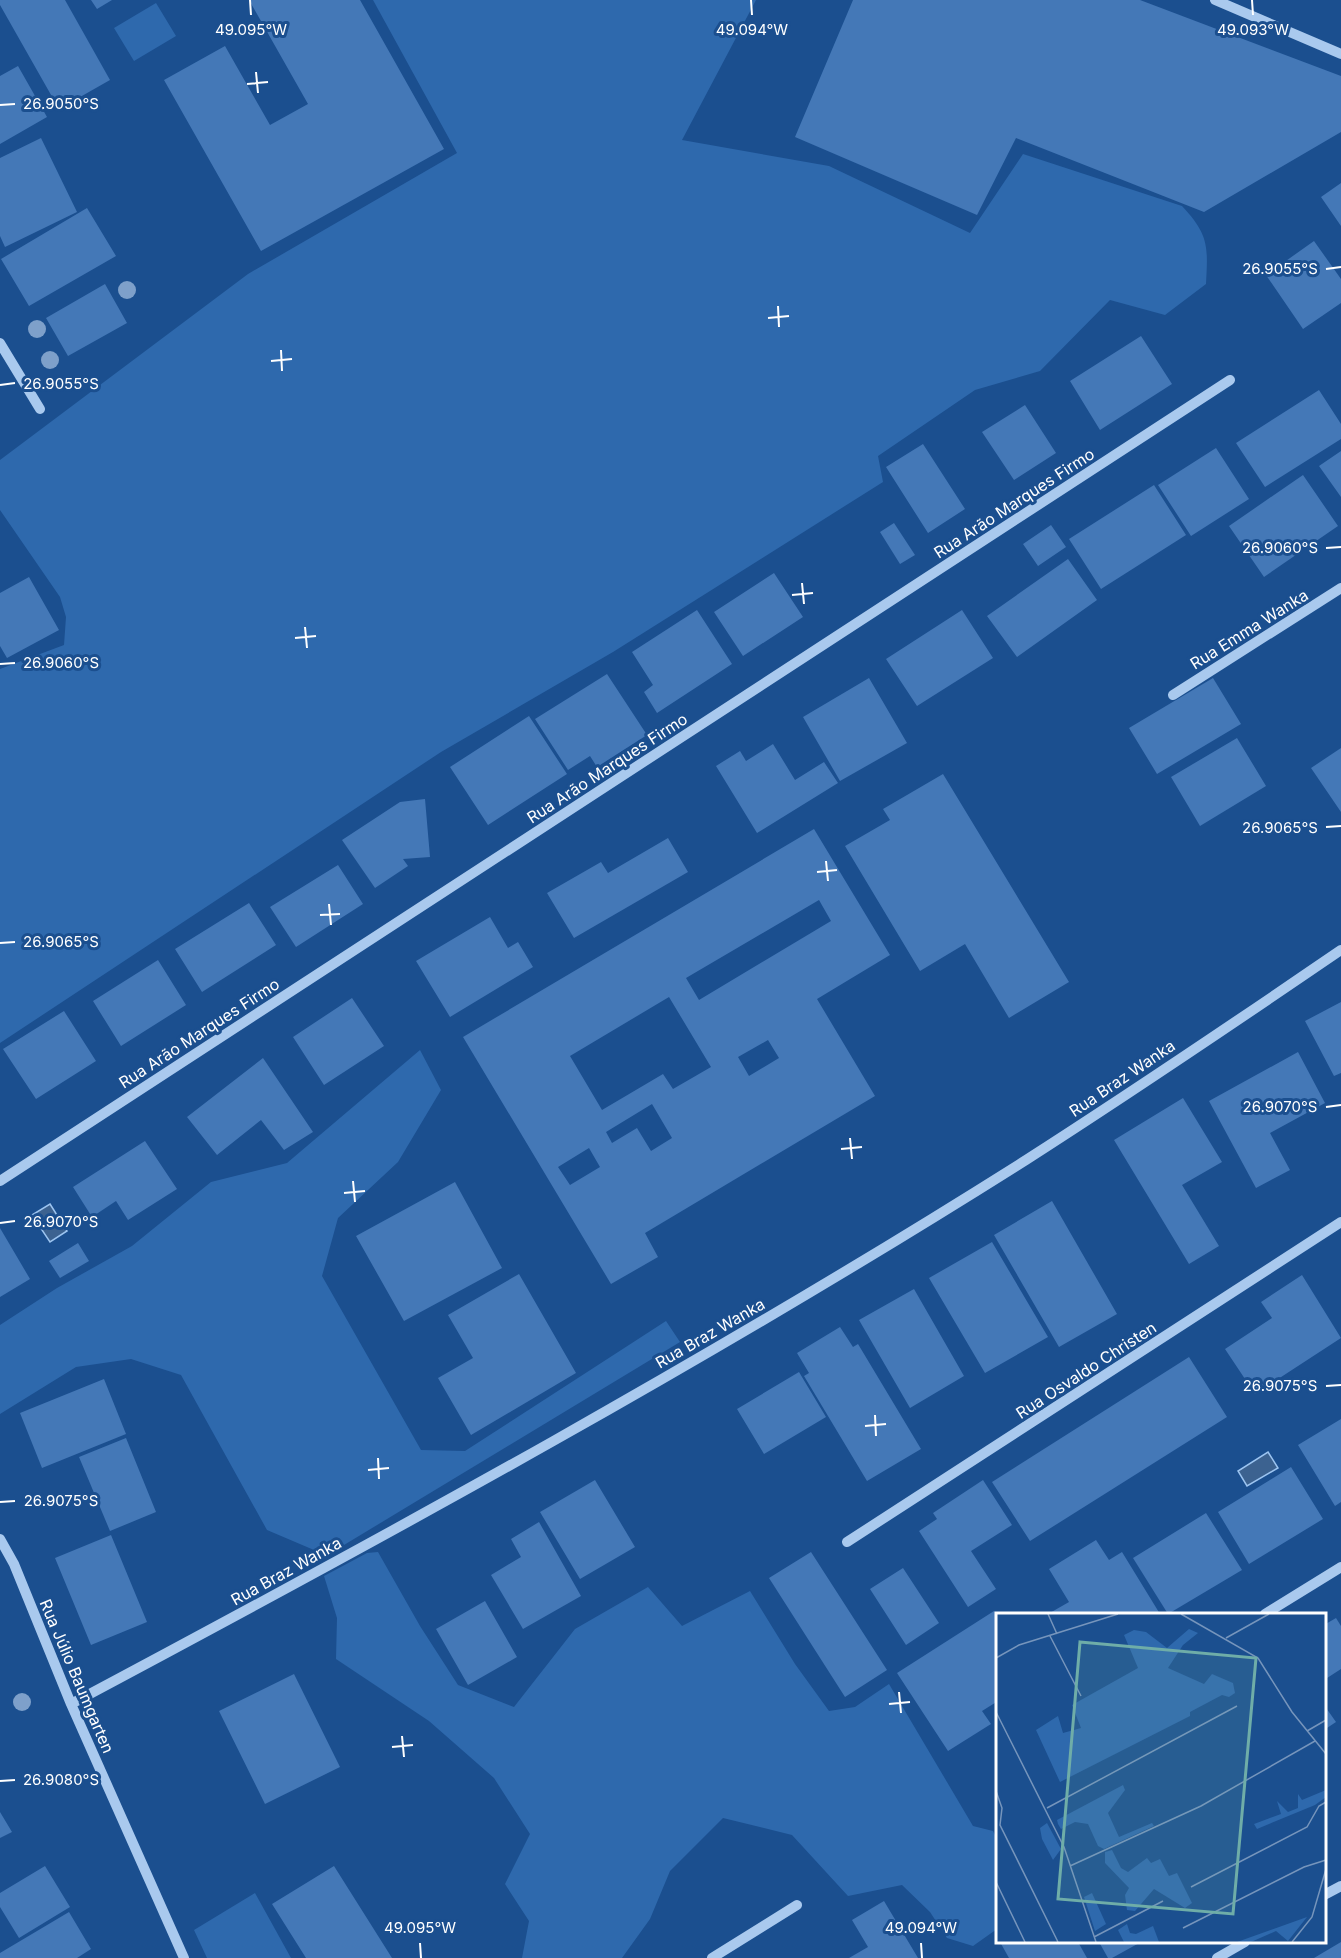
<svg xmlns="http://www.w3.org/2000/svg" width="1341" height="1958" font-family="Inter,sans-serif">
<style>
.green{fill:#2e69ad}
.water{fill:#3c6290;stroke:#9cc4f0;stroke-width:1.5}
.building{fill:#4478b7;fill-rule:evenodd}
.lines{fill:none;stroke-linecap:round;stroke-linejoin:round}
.minor{stroke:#a9c9ee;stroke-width:10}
.tree{fill:#7ea0ca}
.ticks{fill:none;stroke:#fff;stroke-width:2}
.labels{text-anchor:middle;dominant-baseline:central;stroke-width:6;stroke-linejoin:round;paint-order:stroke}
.street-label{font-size:16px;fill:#fff;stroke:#1b4f8f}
.inset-road{fill:none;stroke:#7695bc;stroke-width:1.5}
.view{fill:#6fada8;fill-opacity:0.15;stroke:#6fada8;stroke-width:3}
.inset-edge{fill:none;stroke:#fff;stroke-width:3}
.ticks-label{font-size:15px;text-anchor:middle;fill:#fff;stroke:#1b4f8f;stroke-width:6;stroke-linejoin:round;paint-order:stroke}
</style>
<rect width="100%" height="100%" fill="#1b4f8f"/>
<path class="green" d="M373 0H756L682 140 829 166 970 233 1023 154 1182 206C1209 235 1208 246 1206 284L1165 315 1110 300 1040 371 975 390 878 456 883 482 613 652 441 752 0 1043V669L64 645 66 617 60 597 0 510V460L248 274 457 153Z
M156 3 176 36 134 61 114 28Z
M420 1050 441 1090 398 1162 338 1218 322 1276 421 1450 465 1451 666 1321 680 1342 344 1545 314 1550 267 1530 181 1375 131 1359 76 1367 0 1414V1325L57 1288 132 1246 211 1182 287 1163Z
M378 1552 420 1626 458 1685 514 1707 575 1629 648 1587 682 1626 750 1591 795 1664 829 1711 855 1707 889 1684 973 1826 993 1831 997 1839V1929L973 1946 947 1938 930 1912 902 1885 848 1896 792 1835 723 1818 670 1871 650 1919 622 1958H522L529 1921 505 1884 530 1834 494 1778 429 1721 336 1659 337 1618 324 1576 367 1553Z
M255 1893 291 1958H207L194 1930Z"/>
<path class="water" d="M50 1204 67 1231 50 1242 32 1215Z
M1268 1452 1278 1468 1247 1486 1238 1471Z"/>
<path class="building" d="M0 0H65L110 80 59 109 0 5Z
M91 0H112L97 9Z
M249 0H360L444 149 261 251 164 80 225 46 270 125 308 104Z
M853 0H1140L1341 76V132L1204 212 1016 138 977 215 795 137Z
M18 66 47 117 0 144V76Z
M41 138 77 212 5 247 0 236V158Z
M1341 183V226L1321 197Z
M87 208 116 256 29 306 1 259Z
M1314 241 1341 279V303L1303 329 1266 275Z
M105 284 127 323 68 356 46 318Z
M1141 336 1172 384 1100 430 1070 381Z
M1319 390 1341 424V439L1265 487 1236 443Z
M1025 405 1056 453 1014 480 982 432Z
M923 444 965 509 928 533 886 467Z
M1216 448 1249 499 1191 536 1158 485Z
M1341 451V497L1319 466Z
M1303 475 1338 526 1264 577 1229 526Z
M1154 485 1186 535 1101 589 1069 539Z
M894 523 915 555 900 564 880 532Z
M1051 525 1066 547 1038 566 1023 544Z
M1068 559 1097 600 1017 657 987 616Z
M774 573 803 617 743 656 714 612Z
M29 577 59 630 7 658 0 646V593Z
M697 610 732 664 657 713 644 692 653 685 632 652Z
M962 610 993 658 917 706 886 659Z
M607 674 647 735 597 767 590 756 568 770 535 719Z
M869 678 907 743 840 781 803 717Z
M1213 678 1241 724 1157 774 1129 728Z
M529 716 567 774 488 825 450 767Z
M1237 738 1266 786 1200 826 1171 777Z
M773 744 795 780 824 762 838 783 757 833 716 766 740 751 746 761Z
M1341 748V812L1311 768Z
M943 774 1069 982 1009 1018 965 944 920 971 845 846 890 820 883 809Z
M425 799 430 857 403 859 408 866 375 888 342 840 400 802Z
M814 829 890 955 817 999 875 1096 645 1233 658 1257 611 1284 463 1037ZM819 900 831 921 699 1000 686 978ZM669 997 711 1067 673 1089 663 1074 602 1110 570 1056ZM768 1040 779 1058 749 1076 738 1057ZM652 1104 672 1138 651 1151 637 1128 612 1143 606 1132ZM589 1148 600 1167 570 1185 558 1167Z
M668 838 688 872 574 938 547 893 601 862 608 873Z
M338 865 363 904 296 947 270 907Z
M249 903 276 945 202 992 175 949Z
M490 917 508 948 518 942 533 967 450 1017 416 961Z
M158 960 186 1005 121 1046 93 1001Z
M352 998 384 1046 324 1085 293 1037Z
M1341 1002V1073L1334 1076 1305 1021Z
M64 1011 96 1061 36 1099 3 1049Z
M1298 1052 1325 1103 1270 1133 1290 1170 1256 1188 1209 1101Z
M263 1058 313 1132 284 1150 261 1120 217 1155 187 1117Z
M1183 1098 1222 1162 1182 1185 1219 1246 1189 1264 1114 1140Z
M145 1141 177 1189 128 1220 116 1201 92 1217 73 1187Z
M455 1182 502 1268 404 1321 356 1236Z
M1052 1201 1117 1314 1059 1347 994 1235Z
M0 1228 30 1279 0 1297Z
M992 1242 1048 1337 985 1373 929 1278Z
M78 1243 89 1261 60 1278 49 1261Z
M519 1274 576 1373 471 1435 438 1378 473 1358 448 1315Z
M1302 1275 1341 1338 1255 1394 1225 1349 1272 1318 1261 1302Z
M914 1289 964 1376 910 1408 859 1320Z
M840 1327 853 1347 858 1344 921 1449 867 1481 804 1376 809 1373 797 1353Z
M1189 1357 1227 1417 1030 1541 992 1482Z
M799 1372 826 1417 764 1454 737 1409Z
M104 1379 126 1434 42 1468 20 1413Z
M1341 1419V1502L1335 1506 1298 1445Z
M126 1438 156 1512 110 1531 79 1457Z
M1291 1467 1323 1519 1249 1564 1218 1512Z
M595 1480 635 1547 580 1579 540 1512Z
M983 1480 1012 1525 971 1551 996 1589 968 1607 919 1531 937 1519 933 1513Z
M1206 1513 1242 1570 1168 1614 1133 1558Z
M539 1522 581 1596 523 1629 491 1575 521 1557 511 1539Z
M111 1535 147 1622 91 1645 55 1558Z
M1096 1540 1109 1560 1122 1552 1160 1614H1048L1069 1602 1049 1569Z
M811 1552 887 1670 845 1697 769 1578Z
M903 1568 939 1623 906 1645 870 1589Z
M485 1601 517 1657 468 1685 436 1629Z
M994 1611 998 1615V1701L982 1711 991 1724 948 1751 897 1673Z
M1336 1618 1341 1626V1669L1324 1680V1625Z
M294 1674 340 1767 265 1804 219 1711Z
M1324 1705 1336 1722 1324 1730Z
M0 1812 12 1832 0 1838Z
M45 1866 70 1907 19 1938 0 1907V1893Z
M334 1866 392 1958H306L272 1904Z
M884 1901 918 1958H849L868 1947 852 1920Z
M69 1912 91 1949 77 1958H0V1953Z
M1000 1942H1078L1087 1958H1009Z
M1099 1942H1141L1112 1958H1108Z
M1341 1942V1958H1314Z"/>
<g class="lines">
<path class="minor" d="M1215 0 1341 54
M0 343 40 409
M1173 695 1341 588
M0 1181 1230 380
M0 1539 14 1564 71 1704 184 1958
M847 1542 1341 1222
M1265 1614 1341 1567
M71 1704C394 1532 716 1356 1026 1160 1132 1092 1237 1021 1341 950
M1324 1895 1341 1886
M712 1958 797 1905
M1217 1958 1245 1942"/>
</g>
<g class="tree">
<circle cx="127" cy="290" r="9"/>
<circle cx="37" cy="329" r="9"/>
<circle cx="50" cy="360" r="9"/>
<circle cx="22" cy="1702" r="9"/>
</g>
<path class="ticks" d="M250 0 251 15M751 0 752 15M1252 0 1253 15M256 72 258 93M247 84 268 82M0 105 15 104M1326 269 1341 267M778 306 779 327M768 318 789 316M281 350 282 371M271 361 292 359M0 385 15 383M1326 548 1341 547M802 583 804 604M792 595 813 593M305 627 307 648M295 638 316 636M0 664 15 663M1326 827 1341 826M826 861 828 881M817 872 837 870M329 904 331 925M320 915 340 914M0 943 15 942M1326 1107 1341 1105M850 1138 852 1159M841 1149 862 1147M353 1181 355 1202M344 1193 365 1191M0 1223 15 1221M1326 1386 1341 1385M875 1415 876 1436M865 1426 886 1424M378 1458 379 1479M368 1470 389 1468M0 1502 15 1501M899 1692 901 1713M889 1704 910 1702M402 1736 404 1757M392 1747 413 1745M0 1781 15 1780M420 1943 421 1958M921 1943 922 1958"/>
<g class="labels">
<g class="street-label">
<text transform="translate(1014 503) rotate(-33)">Rua Arão Marques Firmo</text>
<text transform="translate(1249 629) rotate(-32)">Rua Emma Wanka</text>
<text transform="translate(607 768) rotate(-33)">Rua Arão Marques Firmo</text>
<text transform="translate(199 1033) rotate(-33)">Rua Arão Marques Firmo</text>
<text transform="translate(1122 1078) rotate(-34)">Rua Braz Wanka</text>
<text transform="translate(710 1333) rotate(-30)">Rua Braz Wanka</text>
<text transform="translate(1086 1370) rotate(-33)">Rua Osvaldo Christen</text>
<text transform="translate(286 1571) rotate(-29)">Rua Braz Wanka</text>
<text transform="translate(77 1676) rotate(67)">Rua Júlio Baumgarten</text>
</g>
</g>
<g transform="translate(996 1613)">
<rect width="330" height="330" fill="#1b4f8f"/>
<path d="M193 16 202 20 187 32 172 55 208 71 216 61 237 70 239 80 233 84 226 82 194 99V103L64 169 40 117 62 103 67 120 85 115 76 92 142 55 128 22 138 17 150 19 171 35ZM127 172 129 177 112 200 123 224 156 210 158 213 108 236 102 233 92 211 79 209 65 216 62 211 61 207ZM330 177V184L319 192 261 216 258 211 285 201 281 188 292 199 302 195V181L306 187ZM51 210 65 236 57 247 46 226 44 215ZM116 237 125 255 132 259 151 245 155 250 164 246 173 263 181 260 196 290 189 295 158 276 139 298 131 297 129 282 133 275 109 250V239ZM96 280 110 311 99 318 88 284ZM311 304 292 328 280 318 255 329H241ZM131 311 134 320 140 321 157 313 163 329H128L122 317Z" fill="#2e69ad"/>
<path class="inset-road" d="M52 1 61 21M185 1 262 45 296 99 330 141M54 23 85 83M230 25 273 1M0 45 23 32 122 1M0 99 68 234 100 329M311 118 330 107M0 178 6 195 4 212 62 329M51 195 241 93M74 253 205 193 319 128M0 269 29 329M195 274 311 214 323 193 330 189M187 315 308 254 330 247M98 324 167 288M296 329 316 304 330 256"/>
<path class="view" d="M84 29 260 45 237 301 62 286Z"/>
<rect width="330" height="330" class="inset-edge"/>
</g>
<g class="ticks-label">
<text x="251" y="35">49.095°W</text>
<text x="752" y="35">49.094°W</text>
<text x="1253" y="35">49.093°W</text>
<text x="61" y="109">26.9050°S</text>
<text x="1280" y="274">26.9055°S</text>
<text x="61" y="389">26.9055°S</text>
<text x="1280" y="553">26.9060°S</text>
<text x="61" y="668">26.9060°S</text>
<text x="1280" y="833">26.9065°S</text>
<text x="61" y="947">26.9065°S</text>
<text x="1280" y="1112">26.9070°S</text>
<text x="61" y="1227">26.9070°S</text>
<text x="1280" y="1391">26.9075°S</text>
<text x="61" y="1506">26.9075°S</text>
<text x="61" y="1785">26.9080°S</text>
<text x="420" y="1933">49.095°W</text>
<text x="921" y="1933">49.094°W</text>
</g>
</svg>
